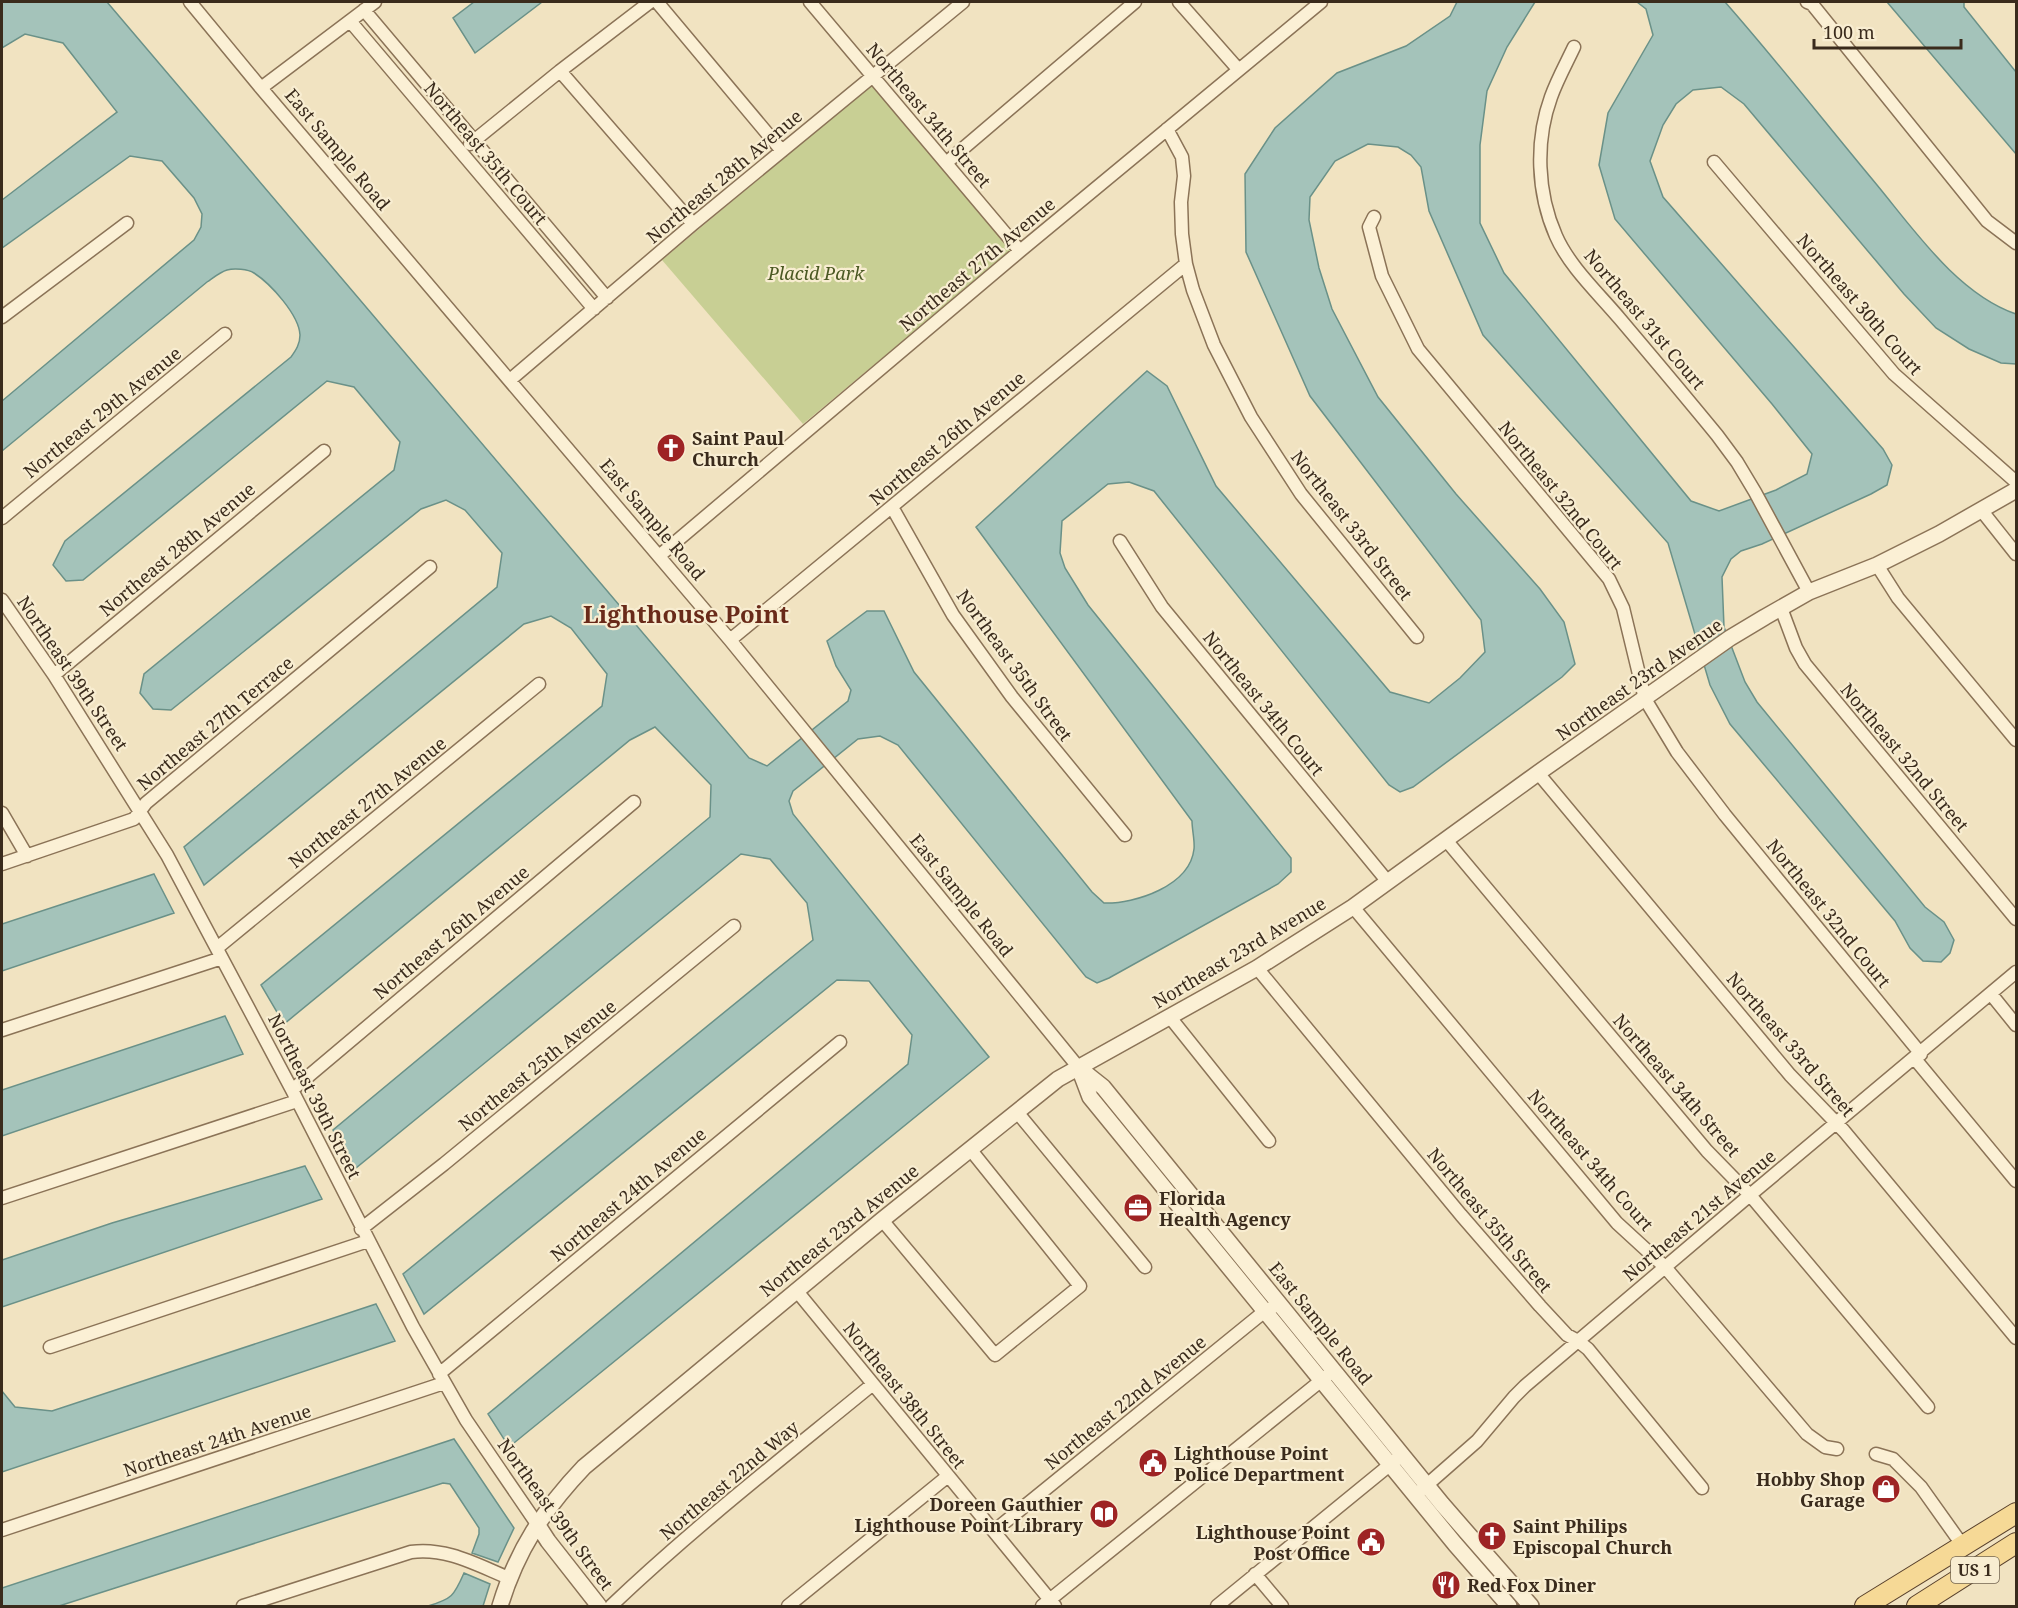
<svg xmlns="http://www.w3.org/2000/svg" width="2018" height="1608" font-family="'Noto Serif',serif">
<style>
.green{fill:#c8cf94}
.water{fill:#a4c3ba;stroke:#6a9188;stroke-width:1.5}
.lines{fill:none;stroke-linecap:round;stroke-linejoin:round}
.minor-casing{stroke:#8b7357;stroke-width:15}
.tertiary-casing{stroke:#8b7357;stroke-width:18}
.primary-casing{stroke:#59412c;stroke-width:22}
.minor{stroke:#fbf0d5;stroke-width:12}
.tertiary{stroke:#fbf0d5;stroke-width:15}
.primary{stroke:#f6d996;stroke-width:20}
.labels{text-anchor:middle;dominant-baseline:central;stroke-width:4.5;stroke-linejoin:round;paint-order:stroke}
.shield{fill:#f8edd1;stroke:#736552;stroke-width:1.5}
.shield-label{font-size:16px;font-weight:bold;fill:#3a2b1c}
.street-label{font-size:18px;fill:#3a2b1c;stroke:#f8edd1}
.park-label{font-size:18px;font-style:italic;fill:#4a5822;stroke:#f8edd1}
.poi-label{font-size:18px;font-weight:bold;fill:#3a2b1c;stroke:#f8edd1;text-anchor:start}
.district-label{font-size:24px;font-weight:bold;fill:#692a19;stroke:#f8edd1}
</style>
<rect width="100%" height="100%" fill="#f1e3c1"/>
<path class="green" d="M871 85 1011 251 803 424 662 260Z"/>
<path class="water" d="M2 2H107L749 758 767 766 848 701 851 690 836 666 827 641 867 611H884L914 672 1092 892 1104 903C1135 904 1190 886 1194 849 1195 841 1192 830 1192 821L976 527 1147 371 1167 386 1216 486 1390 692 1429 703 1460 678 1485 652 1481 620 1310 396 1246 252 1245 174 1275 128 1337 73 1406 46 1450 16 1457 2H1535L1507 47 1487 91 1480 145V223L1504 273 1691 501 1719 511 1776 490 1807 474 1812 454 1772 404 1615 219 1599 165 1608 113 1653 35 1646 9 1637 2H1725C1777 61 1826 124 1877 185 1915 231 1958 294 2016 314V364L2001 363 1969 349 1936 328 1904 294 1744 104 1721 87 1693 90 1676 104 1663 125 1650 161 1663 197 1883 449 1892 465 1887 485 1871 494 1762 544 1741 551 1731 559 1722 577 1724 627 1745 682 1757 702 1925 907 1944 922 1954 940 1950 953 1941 962 1923 961 1910 948 1895 921 1730 724 1710 685 1668 543 1483 335 1429 211 1421 167 1411 155 1398 147 1368 144 1335 161 1310 197 1309 220 1319 268 1332 309 1378 397 1456 494 1540 589 1564 622 1575 664 1562 677 1413 787 1400 792 1389 785 1154 491 1129 482 1108 484 1062 521 1060 553 1065 568 1088 605 1291 858V872L1278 884 1109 978 1097 983 1086 977 898 745 880 736 858 739 793 791 789 801 793 814 989 1057 509 1447 488 1414 908 1064 912 1035 869 981 837 980 424 1314 403 1274 813 940 807 903 770 859 741 854 351 1172 333 1130 710 817 711 785 655 727 630 740 284 1024 261 985 602 706 607 674 571 628 551 616 524 624 204 885 184 847 497 587 502 553 465 510 446 500 421 509 171 710 153 709 140 693 144 674 394 470 400 442 354 387 327 381 83 580 66 581 53 565 65 541 291 357C296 350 300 344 300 335 299 315 271 284 254 273 248 269 234 268 227 270 220 272 213 278 207 282L2 451V401L194 240 201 227 202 214 194 198 162 161 130 156 2 248V200L117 112 63 43 25 34 2 48Z
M474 2H542L475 53 453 18Z
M1887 2H1964V7L2016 72V154Z
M154 874 174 913 2 971V924Z
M225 1016 243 1054 2 1136V1090Z
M305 1166 322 1199 2 1307V1260L112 1223Z
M376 1304 395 1341 2 1472V1391L15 1407 52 1411Z
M454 1439 514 1528 498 1562 472 1553 479 1534V1528L450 1484 443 1483 59 1606H2V1588Z
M464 1573 490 1584 483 1606H428C452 1599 454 1596 464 1573Z"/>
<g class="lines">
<g class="minor-casing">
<path id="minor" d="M190 2 261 88 730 640 1079 1068
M657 2 782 151
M810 2 1020 251
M1179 2 1238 69
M1807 2 1812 4 1987 221 2016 243
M364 10 607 298
M350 21 594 309
M1574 47C1566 64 1557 80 1551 97 1535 141 1537 193 1556 236 1569 266 1599 294 1620 319 1653 358 1685 396 1717 435L1737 462 1755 492 1809 592
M560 71 693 224
M261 88 375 2
M1167 129 1182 157 1184 176 1181 202 1182 234 1186 264 1193 290 1214 345 1251 417 1301 494 1417 637
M470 144 560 71 650 2
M1714 162 1894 374 2016 482
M946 163 1135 2
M1374 217 1369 227 1382 276 1418 349 1609 579 1623 608 1645 699 1677 752 1725 815 1921 1054
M2 317 127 223
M510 380 693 224 963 2
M892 507 953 615 1012 697 1125 835
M1982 511 2016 554
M2 518 225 334
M1120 541 1162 607 1388 882
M659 556 1020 251 1321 2
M1877 565 1898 598 2016 740
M2 600 54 675 167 855 292 1090 413 1327 466 1420 537 1524
M1781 608 1796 648 1805 664 2016 919
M730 640 1186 264
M54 675 324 451
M1538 773 1790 1075 1844 1131 2016 1338
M2 813 27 856
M1446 840 1707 1151 1750 1195 1928 1407
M2 864 134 819 146 803 430 567
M1353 907 1617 1223 1665 1267 1807 1434 1825 1447 1837 1449
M217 948 539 684
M1257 968 1461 1215 1540 1306 1567 1335 1578 1341 1588 1349 1702 1488
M1991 994 2016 1025
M1169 1016 1269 1141
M2 1030 222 958
M1915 1059 2016 1181
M292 1090 634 802
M1017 1112 1145 1267
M2 1198 297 1101
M882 1220 995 1355 1080 1286 970 1149
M361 1229 444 1164 734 926
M796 1290 1055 1606
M50 1347 368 1241
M439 1374 840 1042
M1876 1454 1893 1459 1921 1487 1963 1546
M1420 1491 1477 1441 1514 1397 1525 1386 1750 1195 2016 972
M2 1530 444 1383
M994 1531 1265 1311 1280 1304
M1255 1574 1282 1606
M243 1606 411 1552C446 1547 477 1565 509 1578
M611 1606C694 1527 784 1457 873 1384
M788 1606 948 1476
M1042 1606 1328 1375
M1217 1606 1397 1459"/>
</g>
<g class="tertiary-casing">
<path id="tertiary" d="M1079 1068 1103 1087 1442 1504 1531 1606
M1079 1068 1090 1097 1455 1544 1509 1606
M537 1524 548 1541 599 1606
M500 1606C517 1550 544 1509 584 1467L882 1220 1058 1079 1257 968 1353 907 1538 773 1730 638 1765 617 1809 592 1877 565 1939 534 2016 490"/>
</g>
<g class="primary-casing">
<path id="primary" d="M1865 1606 2016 1513
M1917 1606 2016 1543"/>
</g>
<use href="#minor" class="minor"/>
<use href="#tertiary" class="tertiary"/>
<use href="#primary" class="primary"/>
</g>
<defs>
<g id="church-disc" transform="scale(1.5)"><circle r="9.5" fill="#9e2324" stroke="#f8edd1"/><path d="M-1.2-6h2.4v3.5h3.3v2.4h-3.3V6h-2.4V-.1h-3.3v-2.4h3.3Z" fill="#fff"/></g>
<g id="office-disc" transform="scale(1.5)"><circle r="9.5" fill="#9e2324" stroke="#f8edd1"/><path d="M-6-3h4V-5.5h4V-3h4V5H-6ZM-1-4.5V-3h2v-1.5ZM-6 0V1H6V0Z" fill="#fff"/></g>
<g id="civic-disc" transform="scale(1.5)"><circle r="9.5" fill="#9e2324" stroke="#f8edd1"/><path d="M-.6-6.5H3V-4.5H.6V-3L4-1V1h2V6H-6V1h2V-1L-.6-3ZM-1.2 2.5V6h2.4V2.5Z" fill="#fff"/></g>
<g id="shop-disc" transform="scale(1.5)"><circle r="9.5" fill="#9e2324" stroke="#f8edd1"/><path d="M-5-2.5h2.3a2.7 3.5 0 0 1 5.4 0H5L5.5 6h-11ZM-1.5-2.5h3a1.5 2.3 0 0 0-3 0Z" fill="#fff"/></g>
<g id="library-disc" transform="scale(1.5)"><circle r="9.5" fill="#9e2324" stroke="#f8edd1"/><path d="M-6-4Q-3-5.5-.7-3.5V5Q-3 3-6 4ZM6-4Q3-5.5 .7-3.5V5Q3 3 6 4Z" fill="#fff"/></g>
<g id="restaurant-disc" transform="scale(1.5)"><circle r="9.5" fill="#9e2324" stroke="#f8edd1"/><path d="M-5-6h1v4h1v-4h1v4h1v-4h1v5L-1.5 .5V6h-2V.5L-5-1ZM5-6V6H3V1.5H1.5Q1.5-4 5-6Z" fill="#fff"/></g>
</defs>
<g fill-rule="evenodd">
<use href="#church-disc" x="671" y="448"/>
<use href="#office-disc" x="1138" y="1208"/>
<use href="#civic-disc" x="1153" y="1463"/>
<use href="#shop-disc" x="1886" y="1489"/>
<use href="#library-disc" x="1104" y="1514"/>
<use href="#church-disc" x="1492" y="1536"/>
<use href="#civic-disc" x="1371" y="1542"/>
<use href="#restaurant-disc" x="1446" y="1585"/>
</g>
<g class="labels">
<rect class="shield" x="1951" y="1557" width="48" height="26" rx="4.5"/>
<g class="shield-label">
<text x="1975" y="1570">US 1</text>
</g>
<g class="street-label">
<text transform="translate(929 115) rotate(50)">Northeast 34th Street</text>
<text transform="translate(338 149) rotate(50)">East Sample Road</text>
<text transform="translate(486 153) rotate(50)">Northeast 35th Court</text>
<text transform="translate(724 176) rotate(-40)">Northeast 28th Avenue</text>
<text transform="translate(977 264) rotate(-40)">Northeast 27th Avenue</text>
<text transform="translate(1860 304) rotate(49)">Northeast 30th Court</text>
<text transform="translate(1645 319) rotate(50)">Northeast 31st Court</text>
<text transform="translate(102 412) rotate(-39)">Northeast 29th Avenue</text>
<text transform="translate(947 438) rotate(-40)">Northeast 26th Avenue</text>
<text transform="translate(1561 495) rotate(51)">Northeast 32nd Court</text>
<text transform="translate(653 519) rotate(50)">East Sample Road</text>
<text transform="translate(1352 525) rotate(52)">Northeast 33rd Street</text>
<text transform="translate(177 549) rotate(-40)">Northeast 28th Avenue</text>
<text transform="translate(1015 665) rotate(54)">Northeast 35th Street</text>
<text transform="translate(73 673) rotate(56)">Northeast 39th Street</text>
<text transform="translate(1639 679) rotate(-35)">Northeast 23rd Avenue</text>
<text transform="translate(1264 703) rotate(51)">Northeast 34th Court</text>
<text transform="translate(215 723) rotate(-40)">Northeast 27th Terrace</text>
<text transform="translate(1905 757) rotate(50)">Northeast 32nd Street</text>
<text transform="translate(367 802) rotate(-39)">Northeast 27th Avenue</text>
<text transform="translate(962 895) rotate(51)">East Sample Road</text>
<text transform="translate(1829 913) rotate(51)">Northeast 32nd Court</text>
<text transform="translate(451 932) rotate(-40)">Northeast 26th Avenue</text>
<text transform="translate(1239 952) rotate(-31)">Northeast 23rd Avenue</text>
<text transform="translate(1791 1044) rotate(49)">Northeast 33rd Street</text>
<text transform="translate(537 1065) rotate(-39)">Northeast 25th Avenue</text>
<text transform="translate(1677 1085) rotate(49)">Northeast 34th Street</text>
<text transform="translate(315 1096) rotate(63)">Northeast 39th Street</text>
<text transform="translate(1591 1160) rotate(49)">Northeast 34th Court</text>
<text transform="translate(628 1194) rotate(-40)">Northeast 24th Avenue</text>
<text transform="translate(1699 1215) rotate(-40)">Northeast 21st Avenue</text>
<text transform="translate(1490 1220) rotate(50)">Northeast 35th Street</text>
<text transform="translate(839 1230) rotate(-39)">Northeast 23rd Avenue</text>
<text transform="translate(1321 1323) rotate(51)">East Sample Road</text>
<text transform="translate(905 1395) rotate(51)">Northeast 38th Street</text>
<text transform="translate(1125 1402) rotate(-39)">Northeast 22nd Avenue</text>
<text transform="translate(217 1440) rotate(-18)">Northeast 24th Avenue</text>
<text transform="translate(729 1480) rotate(-40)">Northeast 22nd Way</text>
<text transform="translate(556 1514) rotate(54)">Northeast 39th Street</text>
</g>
<g class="park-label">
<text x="816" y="273">Placid Park</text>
</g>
<g class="poi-label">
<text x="692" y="438">Saint Paul<tspan x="692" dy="21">Church</tspan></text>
<text x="1159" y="1198">Florida<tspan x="1159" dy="21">Health Agency</tspan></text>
<text x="1174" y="1453">Lighthouse Point<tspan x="1174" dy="21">Police Department</tspan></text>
<text x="1865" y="1479" text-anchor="end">Hobby Shop<tspan x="1865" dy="21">Garage</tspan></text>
<text x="1083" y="1504" text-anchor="end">Doreen Gauthier<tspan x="1083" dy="21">Lighthouse Point Library</tspan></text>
<text x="1513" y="1526">Saint Philips<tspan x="1513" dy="21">Episcopal Church</tspan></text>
<text x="1350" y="1532" text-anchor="end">Lighthouse Point<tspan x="1350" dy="21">Post Office</tspan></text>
<text x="1467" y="1585">Red Fox Diner</text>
</g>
<g class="district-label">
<text x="686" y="613">Lighthouse Point</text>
</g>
</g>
<rect width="2018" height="1608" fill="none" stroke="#3a2b1c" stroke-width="6"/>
<path d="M1814 39v9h147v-9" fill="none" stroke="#3a2b1c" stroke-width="3"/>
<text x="1823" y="39" font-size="18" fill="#3a2b1c" stroke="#f8edd1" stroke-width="4.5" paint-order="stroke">100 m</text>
</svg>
